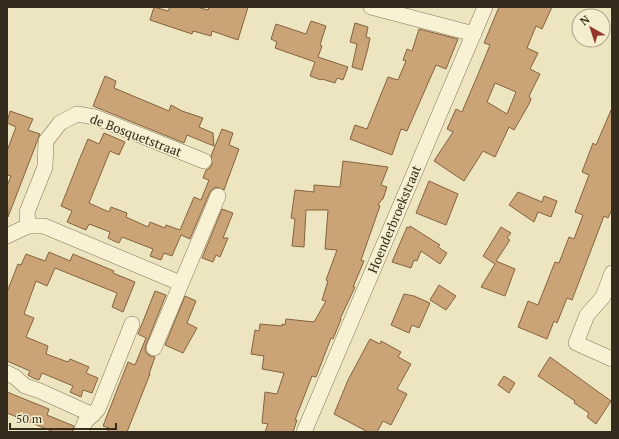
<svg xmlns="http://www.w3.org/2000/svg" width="619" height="439" font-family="'PT Serif',serif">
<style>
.building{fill:#caa477;stroke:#84633f;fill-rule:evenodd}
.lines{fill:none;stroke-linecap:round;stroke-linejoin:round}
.minor-casing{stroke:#857659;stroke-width:16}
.minor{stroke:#f8f1d3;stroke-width:15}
.labels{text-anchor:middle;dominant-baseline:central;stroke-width:3;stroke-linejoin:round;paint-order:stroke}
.street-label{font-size:13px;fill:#352c1d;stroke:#f4eecf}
</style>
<rect width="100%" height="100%" fill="#ede5c0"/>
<path class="building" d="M154 7 168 11 170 7H197L208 10 209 7H248L238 40 212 31 211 36 193 31 192 34 150 20Z
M499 7H552L542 29 536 26 527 48 538 53 530 69 540 74 529 96 531 99 529 104 514 130 509 127 495 157 483 151 464 181 434 161 453 132 447 129 456 109 462 112 479 72 490 45 484 43ZM495 83 516 92 507 114 487 102Z
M311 21 326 26 320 45 322 46 318 57 348 67 343 80 337 78 335 83 322 79 321 80 310 76 315 62 275 48 277 42 271 39 276 24 306 34Z
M355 23 368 27 366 37 370 38 368 48 362 70 352 67 357 44 350 42Z
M419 29 458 39 446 69 436 65 407 131 401 129 392 155 350 139 355 125 367 129 388 77 398 80 406 61 403 60 407 49 412 51Z
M105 76 116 81 114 88 169 111 171 105 182 111 203 118 199 127 213 133 214 146 187 135 184 143 93 106Z
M612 108V209L608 218 604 216 572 300 567 298 557 323 554 321 547 339 518 327 528 301 538 305 555 262 559 263 569 237 574 239 583 215 575 212 589 175 582 172 593 143 596 145Z
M10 111 33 119 28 130 40 134 8 217 7 186 11 176 7 175V151L16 127 7 123Z
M222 129 233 133 229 145 239 149 228 179 224 190 216 187 213 189 210 192 190 239 181 235 172 256 164 253 161 260 150 256 153 249 122 237 119 243 114 241 108 238 110 232 89 224 86 230 67 222 72 211 61 206 80 158 88 139 99 144 104 133 125 142 119 155 110 151 89 203 109 212 111 207 127 213 126 217 148 227 150 222 165 228 166 225 180 230 194 197 201 200 209 180 203 178 206 170 210 168 212 164 211 156Z
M343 161 388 167 381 185 387 187 383 199H382L378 205 380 206 361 260 364 261 353 287H355L340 319H341L333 339 331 338 316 377 312 376 295 420H297L293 432H265L268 424 262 423 265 392 277 394 284 373 262 369 264 356 251 354 255 330 259 331 260 324 282 326V324L285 325 286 319 314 322 326 301 322 300 328 281 326 280 337 250 325 249 328 210H306L304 247 292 246 295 219 291 218 295 190 314 192V185L340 187Z
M429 181 458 194 446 225 416 213Z
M518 192 542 202 544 196 557 201 551 217 538 212 534 222 509 205Z
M222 209 233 213 223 238H228L220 257 216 255 213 262 202 258Z
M410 226 440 245 438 247 447 253 440 264 421 251 417 261 414 260 411 268 392 262 407 227 409 228Z
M501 227 511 233 507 238 510 240 496 261 515 269 505 296 481 287 495 264 483 256Z
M49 252 70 261 73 254 114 271 113 273 135 282 123 312 112 307 117 293 55 268 47 286 36 281 24 314 34 318 26 337 48 346 46 354 68 362 70 359 89 367 86 373 98 378 92 393 83 390 81 397 70 392 73 386 42 373 39 380 33 378 28 375 30 371 7 361V292L18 264 21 265 26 254 45 261Z
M439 285 456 296 446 310 430 300Z
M155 291 166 295 146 345 145 350 147 354 151 356 155 357 149 374H150L127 432H107L109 428 103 426 128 362 135 365 146 338 138 334Z
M404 294 414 296 430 303 419 328 412 325 409 333 391 325Z
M185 296 196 301 187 323 197 328 183 353 165 345Z
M370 339 380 344 381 341 401 352 398 357 411 364 397 389 407 394 391 425 383 421 377 432H368L334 414 348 380Z
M550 357 611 401 596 424 587 417 589 413 574 403 575 401 538 376Z
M504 376 515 383 509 393 498 385Z
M7 392 49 409 47 415 74 426 72 432H54L7 413Z"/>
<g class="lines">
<g class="minor-casing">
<path id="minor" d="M371 7 474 34
M28 226 27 212 45 167 46 141 60 123 77 114 95 117 204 161
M7 236 28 226H44L180 283
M612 273 603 297 587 315 576 343 612 359
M154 348 218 196
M7 373 15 377 25 386 40 391 93 415
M81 432 85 422 98 409 132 324
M304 432 485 7"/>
</g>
<use href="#minor" class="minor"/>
</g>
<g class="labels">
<g class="street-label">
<text transform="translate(136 135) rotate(21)">de Bosquetstraat</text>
<text transform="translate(394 219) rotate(-67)">Hoenderbroekstraat</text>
</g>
</g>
<rect width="619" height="439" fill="none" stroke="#352c1d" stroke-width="16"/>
<g transform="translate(591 28) rotate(321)"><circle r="19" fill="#f4eecf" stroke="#a8a088"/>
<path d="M0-3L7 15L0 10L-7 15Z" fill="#93372a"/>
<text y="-6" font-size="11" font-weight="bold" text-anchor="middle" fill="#352c1d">N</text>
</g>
<path d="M10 423v6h106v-6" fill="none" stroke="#352c1d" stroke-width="2"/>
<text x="16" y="423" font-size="12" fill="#352c1d" stroke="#f4eecf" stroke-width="3" paint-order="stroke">50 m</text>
</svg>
